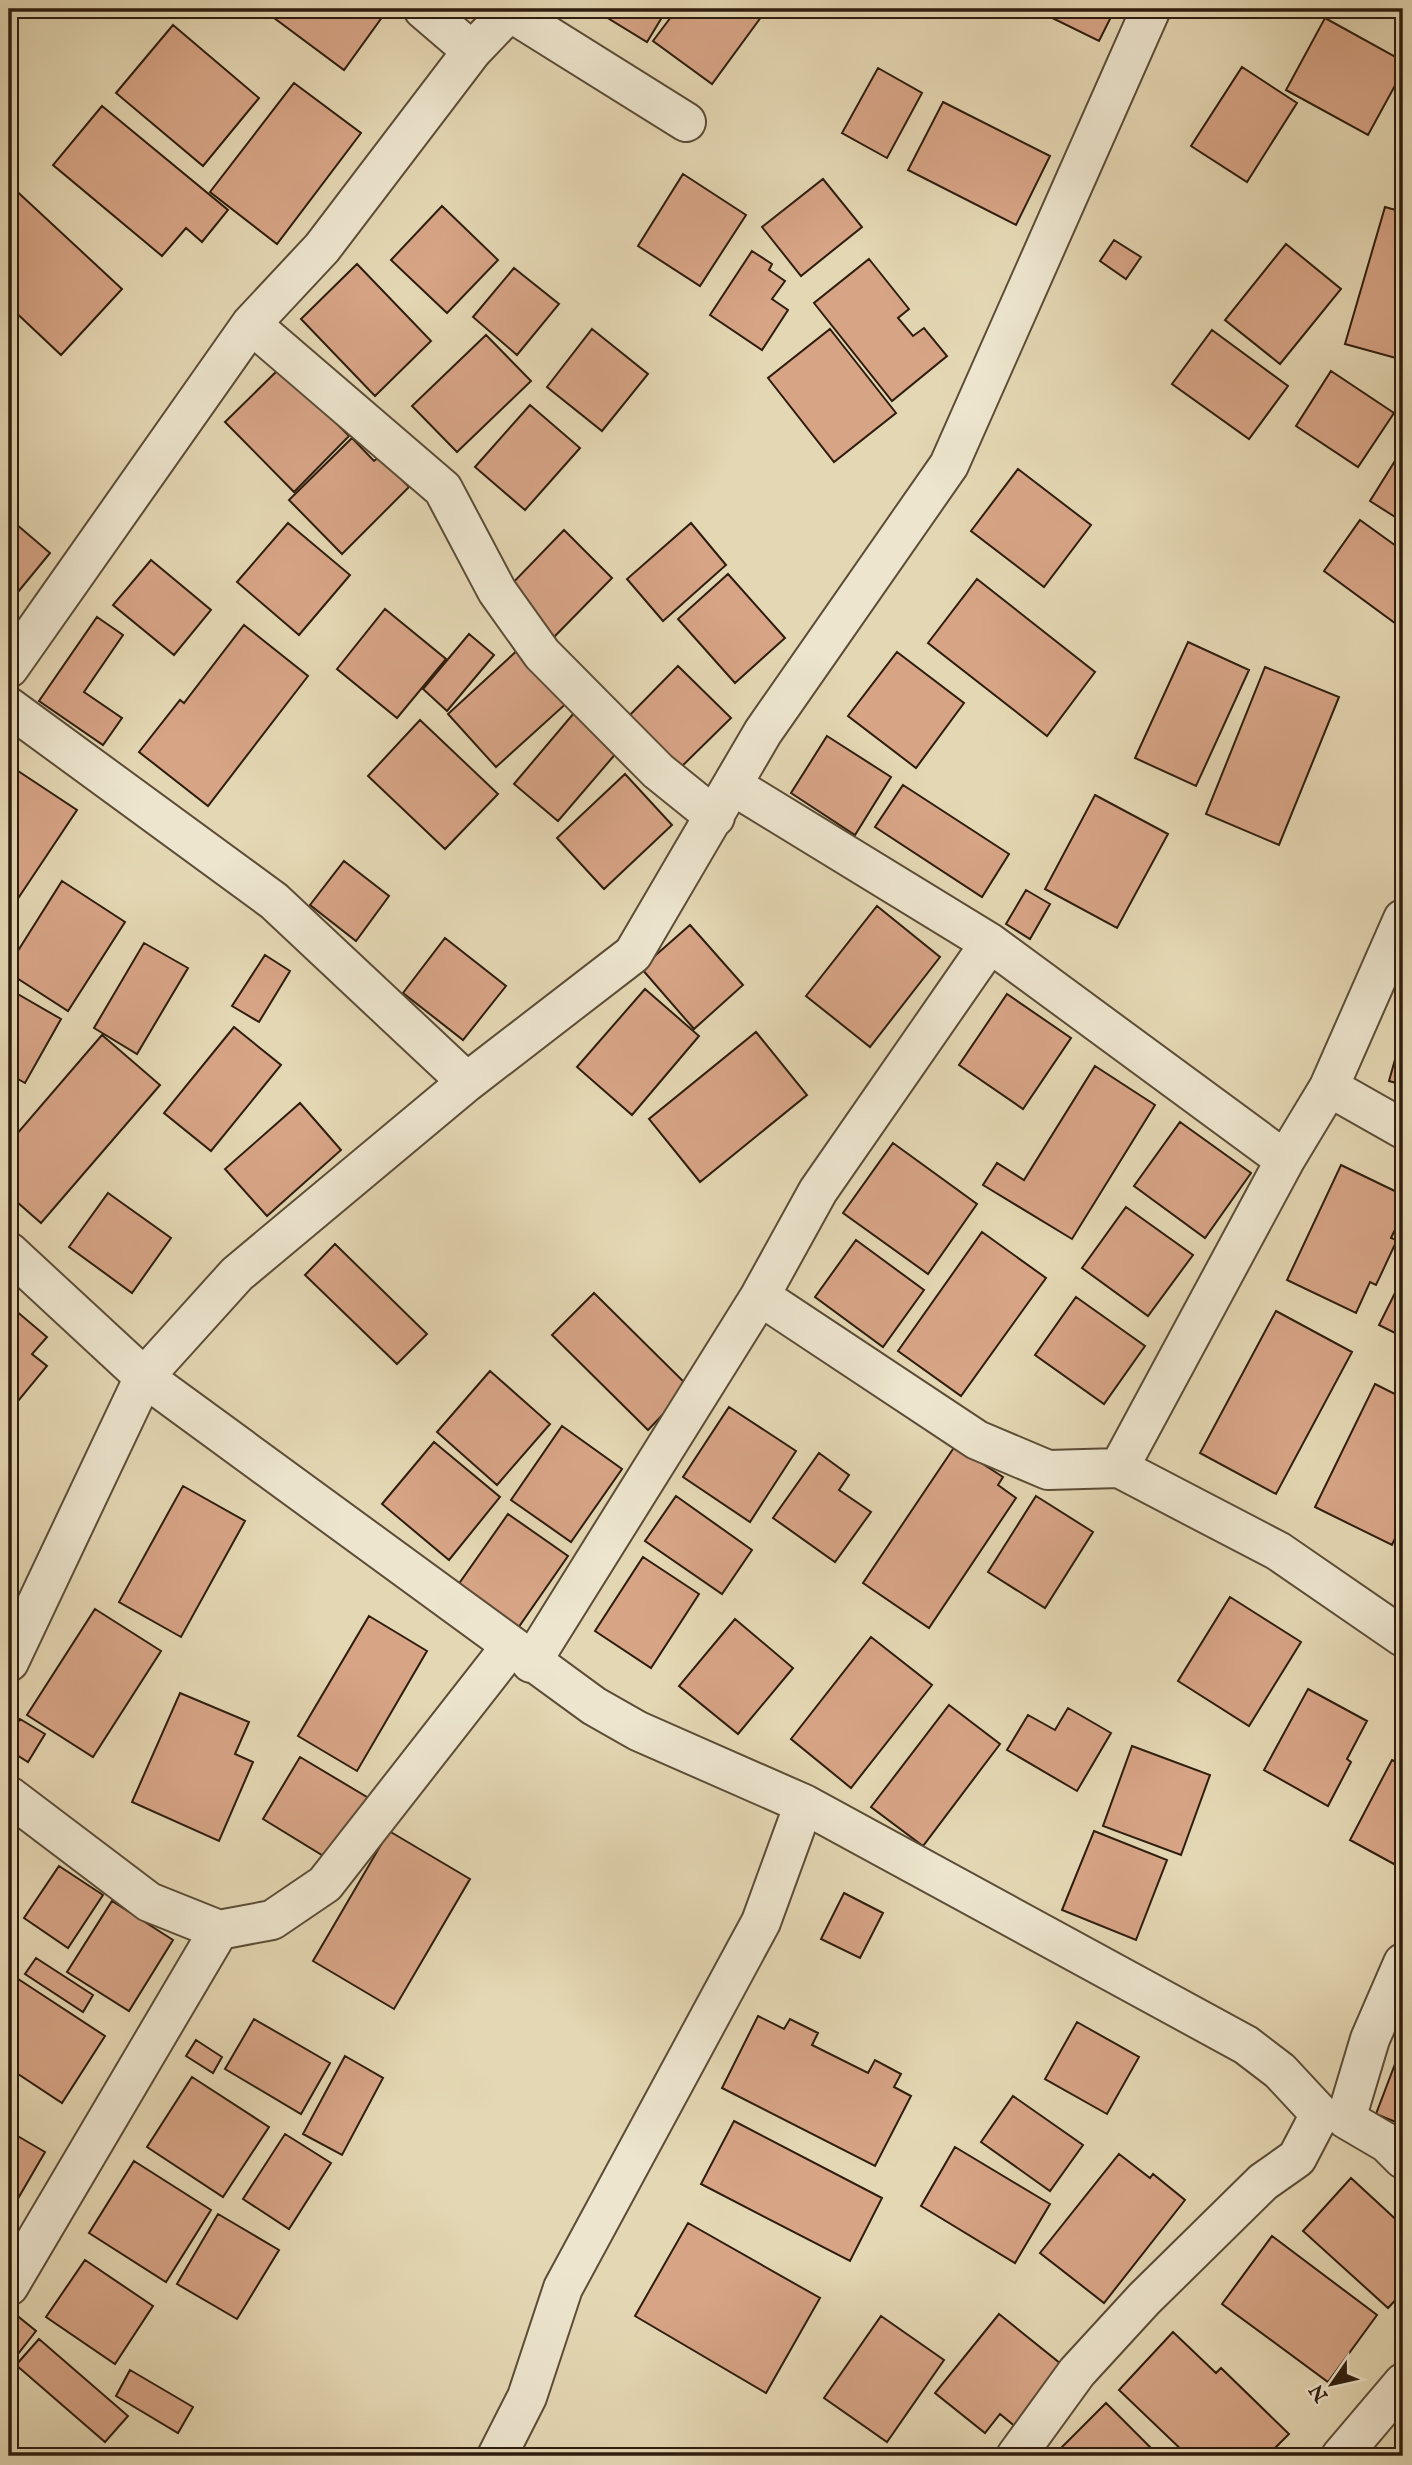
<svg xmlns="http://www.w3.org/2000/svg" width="1412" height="2465" font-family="'IM FELL English',serif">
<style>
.building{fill:#d7a486;stroke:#2e1d0e;stroke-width:2}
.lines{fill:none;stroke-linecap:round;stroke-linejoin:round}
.minor-casing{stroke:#5c4c37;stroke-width:42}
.minor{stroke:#ede5ce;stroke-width:38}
</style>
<rect width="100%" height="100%" fill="#e4d7b3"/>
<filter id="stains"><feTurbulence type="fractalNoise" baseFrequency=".00286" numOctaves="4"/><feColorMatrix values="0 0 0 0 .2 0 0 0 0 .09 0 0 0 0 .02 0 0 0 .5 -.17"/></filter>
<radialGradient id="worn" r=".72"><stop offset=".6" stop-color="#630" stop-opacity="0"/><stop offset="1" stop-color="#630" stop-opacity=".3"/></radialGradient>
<path class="building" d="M262 9H388L344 70Z
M593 9H667L647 42Z
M677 9H767L712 84 653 41Z
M1034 9H1115L1099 41Z
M1325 18 1403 61V71L1368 135 1286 90Z
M173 25 259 98 203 166 116 93Z
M1242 67 1297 103 1247 182 1191 146Z
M878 68 922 93 887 158 842 133Z
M294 83 361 133 277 244 210 192Z
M943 102 1050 156 1016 225 908 170Z
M102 106 228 210 202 242 186 228 162 256 53 165Z
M683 174 746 215 700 286 638 246Z
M823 179 862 227 801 276 762 227Z
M9 184 122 289 61 355 9 306Z
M442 206 498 260 447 313 391 260Z
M1385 207 1403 212V360L1345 344Z
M1114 240 1141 257 1126 279 1100 261Z
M1286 244 1341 289 1280 364 1225 320Z
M752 251 772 264 769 270 785 281 772 299 788 310 762 350 710 315Z
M869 259 909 309 898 318 913 336 924 328 947 356 892 401 814 303Z
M357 264 431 341 375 396 301 319Z
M514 268 559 304 517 355 473 317Z
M592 329 648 374 602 431 547 387Z
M830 329 896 413 834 462 768 378Z
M1212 330 1288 386 1249 439 1172 384Z
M486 335 531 381 457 452 412 406Z
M281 367 349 436 294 492 225 422Z
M1331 371 1394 413 1358 467 1296 426Z
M530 405 580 448 525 510 475 467Z
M352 438 374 461 379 457 409 487 342 554 289 500Z
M1403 448V522L1370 501Z
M1018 469 1091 525 1044 587 971 531Z
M9 518 50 553 9 603Z
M1360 520 1403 551V629L1324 571Z
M288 523 350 575 299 635 237 582Z
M691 523 726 565 663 621 627 579Z
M564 530 612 578 553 638 505 591Z
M151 560 211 610 174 655 113 605Z
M728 574 785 638 735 683 678 619Z
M977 579 1095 672 1047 736 928 643Z
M385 609 446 659 397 718 337 669Z
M97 617 123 635 84 692 122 718 103 745 39 701Z
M244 625 308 676 208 806 139 752 180 700 184 703Z
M469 634 494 655 447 711 423 689Z
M1188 642 1249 670 1196 786 1135 758Z
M521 647 570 700 496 767 448 714Z
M897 652 964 703 916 768 848 716Z
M678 666 731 718 673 775 622 723Z
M1265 667 1339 697 1279 845 1206 814Z
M574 713 618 751 558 821 514 784Z
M420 720 498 794 445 849 368 776Z
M827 736 891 777 855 835 791 793Z
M9 765 77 810 11 909 9 907Z
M625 774 672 825 604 889 557 838Z
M903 785 1009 854 982 897 875 827Z
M1095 795 1168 834 1117 928 1045 889Z
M344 861 389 896 356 941 310 905Z
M62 881 125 922 68 1011 9 973V965Z
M1026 890 1050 904 1030 939 1006 924Z
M877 906 940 957 870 1047 806 996Z
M690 925 743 985 694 1029 641 968Z
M445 938 506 986 463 1040 403 993Z
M144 943 188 968 137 1054 94 1028Z
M265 955 290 971 259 1022 232 1006Z
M9 989 61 1019 25 1083 9 1074Z
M645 989 699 1036 632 1115 577 1067Z
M1007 994 1071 1038 1023 1109 959 1065Z
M234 1027 281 1065 211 1151 164 1113Z
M1403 1031V1085L1389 1081Z
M756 1032 807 1095 700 1182 649 1119Z
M102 1035 160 1085 41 1223 9 1195V1143Z
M1095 1066 1155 1105 1072 1239 983 1185 997 1163 1024 1180Z
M300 1103 341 1150 267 1216 225 1169Z
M1180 1122 1251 1173 1205 1238 1134 1186Z
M893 1143 977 1204 928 1274 843 1213Z
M1341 1165 1403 1195V1213L1391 1238 1397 1240 1376 1285 1370 1282 1356 1313 1287 1280Z
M108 1193 171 1238 132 1293 69 1247Z
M1126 1207 1193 1255 1148 1316 1082 1268Z
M982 1232 1046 1278 961 1396 898 1351Z
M856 1240 924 1290 883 1347 815 1297Z
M335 1244 427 1334 397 1364 305 1275Z
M1403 1277V1337L1379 1325Z
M594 1293 689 1387 648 1430 552 1335Z
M1076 1297 1145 1346 1104 1404 1035 1355Z
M15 1310 47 1337 32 1354 47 1366 9 1412V1318Z
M1276 1311 1352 1352 1276 1494 1200 1453Z
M490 1371 550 1424 497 1485 437 1432Z
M1375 1384 1403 1398V1521L1392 1545 1315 1507Z
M729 1407 796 1451 750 1522 683 1477Z
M562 1426 622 1469 571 1542 511 1500Z
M434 1442 500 1497 449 1560 382 1504Z
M955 1446 1003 1477 998 1485 1016 1498 929 1628 863 1583Z
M819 1453 849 1475 839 1490 871 1512 835 1562 773 1518Z
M183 1486 245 1521 181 1637 119 1602Z
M676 1496 752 1550 722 1594 645 1541Z
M1036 1496 1093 1532 1045 1608 988 1572Z
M508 1514 568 1556 518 1628 458 1585Z
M643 1557 699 1594 651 1668 595 1631Z
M1230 1597 1301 1642 1249 1726 1178 1681Z
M95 1609 161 1651 93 1757 27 1715Z
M369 1616 427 1651 357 1771 298 1736Z
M735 1619 793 1668 738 1734 679 1686Z
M871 1637 932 1685 851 1788 791 1739Z
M1308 1689 1367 1721 1347 1759 1351 1762 1328 1806 1264 1770Z
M180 1693 249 1722 235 1754 253 1762 219 1841 132 1802Z
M949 1705 1000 1744 923 1846 871 1807Z
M1068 1708 1111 1733 1077 1791 1007 1750 1028 1715 1055 1730Z
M20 1719 45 1734 28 1762 9 1750V1737Z
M1132 1746 1210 1775 1181 1855 1103 1826Z
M300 1757 372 1800 335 1863 263 1819Z
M1392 1760 1403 1766V1869L1350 1840Z
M389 1831 470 1879 394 2009 313 1961Z
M1094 1831 1167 1860 1136 1940 1062 1910Z
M59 1866 103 1895 68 1948 24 1918Z
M844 1893 883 1913 860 1958 821 1939Z
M112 1901 173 1940 129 2011 67 1972Z
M36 1958 93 1995 83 2012 25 1974Z
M9 1973 105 2036 62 2103 9 2068Z
M758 2016 784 2029 790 2019 818 2033 812 2045 868 2073 875 2060 901 2074 894 2087 911 2096 875 2166 722 2088Z
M254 2019 330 2063 301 2114 225 2069Z
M1077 2022 1139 2057 1107 2114 1045 2079Z
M196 2040 222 2057 213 2073 186 2056Z
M1403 2043V2125L1376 2114Z
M345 2056 383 2078 342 2155 303 2134Z
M192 2077 269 2127 223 2197 147 2147Z
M1013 2096 1083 2145 1050 2191 981 2142Z
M734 2121 882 2198 850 2261 701 2184Z
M9 2131 45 2152 9 2214Z
M285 2134 331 2163 289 2229 243 2199Z
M955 2147 1050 2204 1015 2263 921 2206Z
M1119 2154 1150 2178 1153 2174 1185 2200 1104 2303 1040 2253Z
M134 2161 211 2210 166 2282 89 2233Z
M1351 2178 1403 2226V2292L1388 2308 1303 2231Z
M218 2214 279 2250 237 2319 177 2284Z
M688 2223 820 2298 766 2393 635 2316Z
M1272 2236 1377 2315 1328 2382 1222 2304Z
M85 2260 153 2306 115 2364 46 2317Z
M9 2309 36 2331 14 2359 9 2355Z
M999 2314 1066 2368 1017 2428 1000 2414 985 2433 935 2393Z
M881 2316 944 2360 887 2442 824 2398Z
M1173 2332 1216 2373 1221 2368 1289 2434 1267 2456H1188L1119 2390Z
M39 2339 128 2416 105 2442 16 2365Z
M130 2370 193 2407 178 2433 116 2396Z
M1106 2403 1159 2456H1053Z"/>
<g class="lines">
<g class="minor-casing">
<path id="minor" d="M423 9 472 51
M510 12 686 122
M251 324 443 489 497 591 542 654 658 771 715 817
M9 668 251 324 322 248 472 51 512 9
M9 707 274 901 467 1082
M732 785 990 943 1285 1160
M1329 1087 1403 1129
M9 1252 144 1377 594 1706 638 1731 804 1804 1246 2045 1280 2071 1320 2114 1297 2158 1263 2182 1144 2299 1077 2372 1016 2456
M760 1296 977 1440 1048 1470 1119 1468 1278 1551 1403 1637
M1119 1468 1285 1160 1329 1087 1403 919
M9 1662 144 1377 237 1274 467 1082 633 954 763 732 949 465 1151 9
M531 1663 760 1296 818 1191 990 943
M9 1796 149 1902 219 1930 272 1920 325 1884 511 1646
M1403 1963 1370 2039 1346 2119 1387 2143 1403 2159
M9 2286 219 1930
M497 2456 527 2397 563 2288 761 1922 804 1804
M1341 2456 1403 2383"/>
</g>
<use href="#minor" class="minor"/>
</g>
<rect width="1412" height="2465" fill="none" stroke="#e4d7b3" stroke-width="35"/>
<rect x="10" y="10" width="1391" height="2444" fill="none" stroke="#2e1d0e" stroke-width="3.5"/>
<rect x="18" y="18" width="1377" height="2430" fill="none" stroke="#2e1d0e" stroke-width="2"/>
<g transform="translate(1332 2384) rotate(236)" stroke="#ede5ce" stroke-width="5" paint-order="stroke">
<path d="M0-5L12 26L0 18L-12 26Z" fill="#2e1d0e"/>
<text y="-10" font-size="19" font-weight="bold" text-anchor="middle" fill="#2e1d0e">N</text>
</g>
<rect width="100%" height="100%" filter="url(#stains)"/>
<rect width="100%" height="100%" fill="url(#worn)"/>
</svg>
